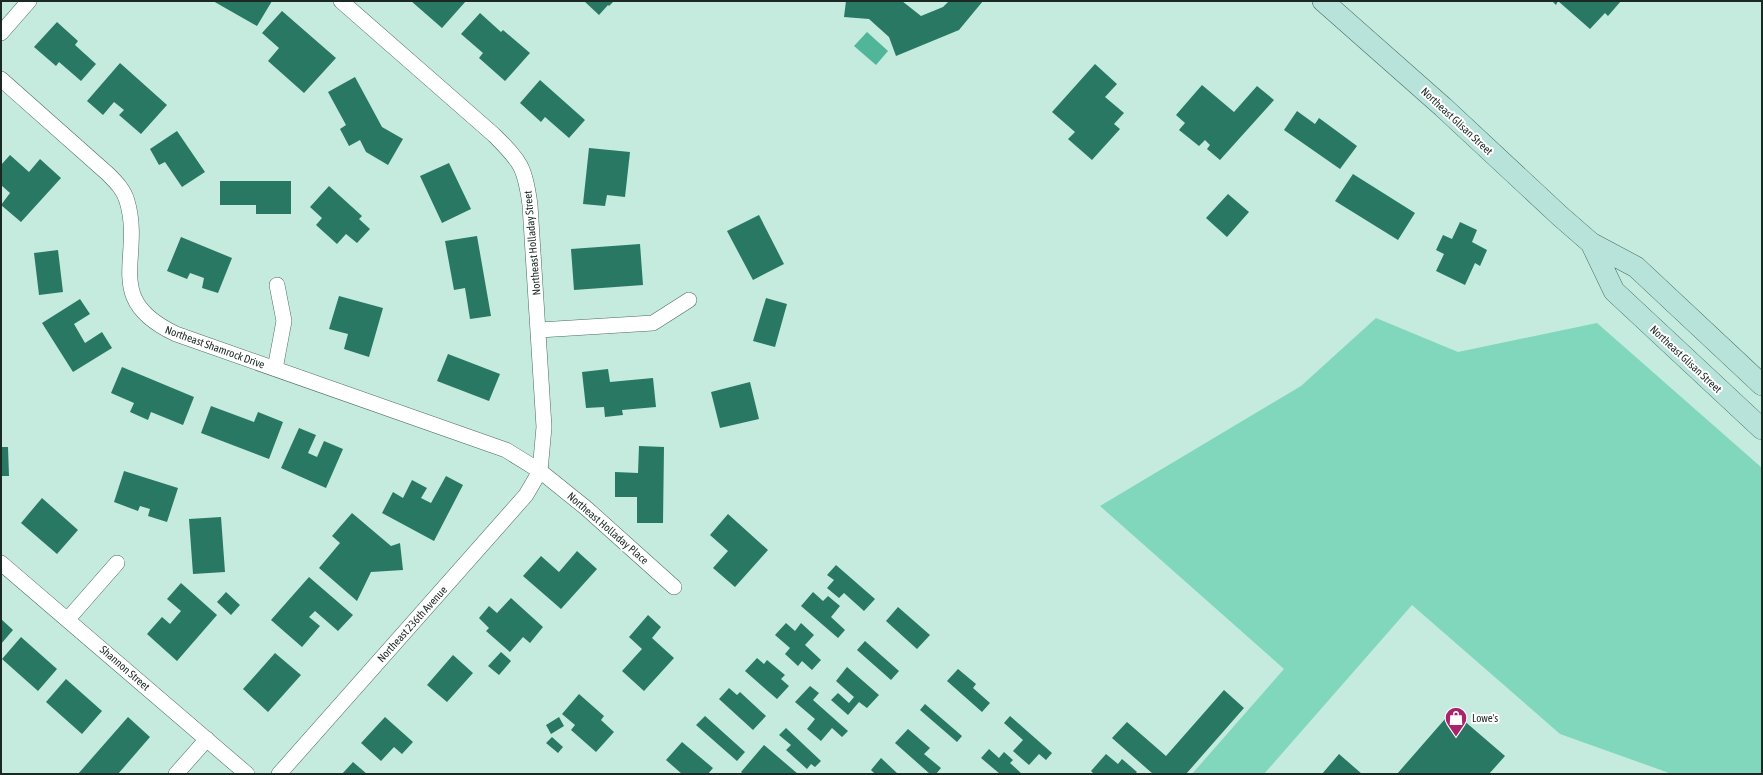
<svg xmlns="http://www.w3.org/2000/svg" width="1763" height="775" font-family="'Asap Condensed',sans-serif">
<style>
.green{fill:#80d7bc}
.water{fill:#50b599}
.building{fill:#297863}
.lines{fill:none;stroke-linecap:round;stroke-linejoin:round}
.minor-casing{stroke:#496c61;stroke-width:16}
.secondary-casing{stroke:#496c61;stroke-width:22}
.minor{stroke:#fff;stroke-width:15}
.secondary{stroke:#b8e3da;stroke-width:21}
.labels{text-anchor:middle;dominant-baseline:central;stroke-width:4;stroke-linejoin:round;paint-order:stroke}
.street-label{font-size:11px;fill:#1a2924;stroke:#fff}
.poi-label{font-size:11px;fill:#1a2924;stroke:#fff;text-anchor:start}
</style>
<rect width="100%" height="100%" fill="#c4ebdd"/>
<path class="green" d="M1376 318 1458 352 1597 323 1762 468V774H1672L1560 734 1412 605 1264 774H1192L1284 669 1100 506 1301 386Z"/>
<path class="water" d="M867 32 888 51 876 65 854 46Z"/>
<path class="building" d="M213 1H272L257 26Z
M411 1H466L442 28Z
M584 1H614L609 6 608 5 599 15Z
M846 1H902L921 16 943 7 949 1H983L959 30 896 56 889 37 869 19 844 17Z
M1552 1H1621L1608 16 1605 13 1590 29 1558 1 1556 5Z
M282 11 336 58 304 93 268 61 279 48 262 33Z
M480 13 501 32 503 30 530 53 505 81 479 58 483 53 461 34Z
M57 22 78 41 75 45 96 64 81 81 59 62 56 66 34 47Z
M120 63 167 105 141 134 119 115 124 110 114 102 103 115 87 101Z
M1095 64 1117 84 1105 97 1124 113 1114 124 1120 129 1092 160 1068 139 1075 132 1052 112Z
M355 77 382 127 403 139 388 165 366 152 360 140 349 146 340 129 346 125 328 92Z
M540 80 585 120 569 138 545 117 541 122 520 103Z
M1202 85 1234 112 1257 86 1274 100 1220 160 1207 149 1210 145 1205 140 1199 146 1179 130 1185 123 1176 115Z
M1297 111 1315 124 1319 118 1357 146 1340 169 1284 130Z
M177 131 205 172 182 187 165 162 159 165 150 149Z
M589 148 630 152 625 197 607 195 605 206 583 204Z
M10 155 29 172 40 159 61 178 21 222 1 205 10 193 1 185V165Z
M449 163 471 209 442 223 420 176Z
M1353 174 1415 213 1398 240 1335 201Z
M220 181H291V214H256V205H220Z
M329 186 362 216 359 219 370 229 357 243 346 234 337 244 316 225 322 218 310 207Z
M1228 194 1249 212 1227 237 1206 218Z
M759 215 784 264 753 280 727 231Z
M1460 222 1477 230 1472 242 1487 250 1480 266 1475 263 1465 285 1436 271 1444 254 1436 250 1443 235 1452 239Z
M477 236 491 316 470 319 465 288 454 290 445 241Z
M181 237 232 258 218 293 202 288 204 278 190 273 187 279 167 271Z
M640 244 643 285 574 290 571 249Z
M58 250 63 292 39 295 34 253Z
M339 296 383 308 369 357 344 349 348 334 329 329Z
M766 298 787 304 775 347 753 341Z
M80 299 90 314 74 324 85 343 102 332 112 348 73 372 42 323Z
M448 354 500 374 489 401 437 381Z
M122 367 194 397 183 425 151 412 148 420 130 412 134 403 111 393Z
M608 369 610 382 653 378 656 407 622 410 623 415 605 417 604 407 586 408 582 372Z
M750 382 759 419 720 428 711 392Z
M211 406 254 422 258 412 283 422 269 459 201 433Z
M299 428 316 435 308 453 317 457 324 441 343 449 326 488 281 468Z
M639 446 664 447 663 523H637V497H615V472L638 473Z
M1 447H8L9 476H1Z
M124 471 178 488 167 522 148 516 150 509 140 506 138 511 114 502Z
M446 476 463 485 434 541 382 513 393 492 403 498 412 480 427 488 421 498 431 503Z
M42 498 78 530 57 554 21 523Z
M352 513 391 546 400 543 403 570 371 572 357 601 319 568 340 543 332 536Z
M728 514 768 550 735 587 713 568 728 551 710 535Z
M221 517 225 572 193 574 189 519Z
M577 551 597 569 561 609 523 576 541 556 559 572Z
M836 565 875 599 864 611 844 593 839 598 827 588 834 580 827 575Z
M309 577 353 615 338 631 315 611 309 617 320 626 302 647 271 620Z
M181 583 217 615 177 661 147 634 162 617 170 624 181 611 167 599Z
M226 592 240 605 231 615 217 602Z
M813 592 823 601 828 596 840 606 831 617 845 630 838 638 801 606Z
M511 598 543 627 530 643 523 637 510 652 486 631 489 628 479 618 489 606 497 613Z
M898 607 930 635 917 649 886 621Z
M648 615 661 627 652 638 674 658 644 691 622 671 642 649 629 637Z
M1 619 13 630 1 644Z
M786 623 795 631 801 623 814 635 805 645 821 660 812 670 802 661 798 666 785 654 790 648 775 635Z
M21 637 57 669 38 691 2 659Z
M865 641 899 671 891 680 857 650Z
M501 652 511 661 499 675 488 666Z
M275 653 301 675 268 712 243 689Z
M453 655 473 673 447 702 427 685Z
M757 658 764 664 767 660 785 675 781 679 789 686 777 699 745 671Z
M847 667 879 695 867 708 859 702 848 715 831 700 838 693 849 703 854 697 836 681Z
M958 669 976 684 973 688 990 703 982 712 947 681Z
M66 679 102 711 82 734 46 702Z
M810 686 819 693 813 700 848 731 842 737 832 728 821 741 807 729 815 719 795 702Z
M729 688 737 695 740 692 766 716 753 730 719 699Z
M1224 690 1244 708 1186 774H1153L1112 738 1127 722 1166 756Z
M579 694 604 716 601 720 614 732 596 752 571 730 575 725 562 714Z
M925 704 962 736 957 742 920 710Z
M705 716 745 752 737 761 696 725Z
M1010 716 1052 753 1046 760 1039 754 1029 765 1013 751 1023 740 1004 723Z
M128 717 150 737 118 774H78Z
M385 717 413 742 402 754 394 747 381 761 361 743Z
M559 717 564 726 551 734 546 725Z
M1445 719H1462L1505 756 1489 774H1397Z
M786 728 821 761 815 767 811 764 807 769 786 750 791 745 779 735Z
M908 729 930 748 924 754 941 768 936 774H930L895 743Z
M552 737 563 747 558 753 546 743Z
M682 742 713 768 708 774H682L666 760Z
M764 745 798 774H743L741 772Z
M989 749 999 758 1004 752 1013 760 1010 763 1022 774H1000L981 758Z
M1106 754 1118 764 1122 759 1137 772 1135 774H1094L1091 771Z
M1339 754 1362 774H1322Z
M881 758 897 773 896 774H875L871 770Z
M353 762 367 774H342Z"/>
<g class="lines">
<g class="minor-casing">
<path id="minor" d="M1 33 29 1
M1 79 108 174C116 182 124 190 127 201 144 258 101 299 176 334L506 450 540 471 586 508 674 587
M539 330 653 323 689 300
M275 369 284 321 277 285
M1 563 247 774
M68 619 117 563
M176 774 207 739
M279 774 526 495 540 471 544 427 530 205C525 167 521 162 494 135L341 1"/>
</g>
<g class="secondary-casing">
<path id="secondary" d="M1323 1 1443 107 1560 216 1591 243 1636 267 1762 385
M1591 243 1614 291 1762 429"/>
</g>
<use href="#minor" class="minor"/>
<use href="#secondary" class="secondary"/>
</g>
<defs>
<g id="shop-pin" transform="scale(1.15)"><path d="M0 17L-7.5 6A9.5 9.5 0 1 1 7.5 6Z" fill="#aa246d" stroke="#fff"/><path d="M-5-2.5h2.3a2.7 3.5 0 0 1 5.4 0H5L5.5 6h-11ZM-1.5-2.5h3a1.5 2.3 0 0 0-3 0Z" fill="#fff"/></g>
</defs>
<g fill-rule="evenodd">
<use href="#shop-pin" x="1456" y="718"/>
</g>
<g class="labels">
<g class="street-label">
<text transform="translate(1457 121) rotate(43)">Northeast Glisan Street</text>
<text transform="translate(532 243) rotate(-95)">Northeast Holladay Street</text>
<text transform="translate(215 347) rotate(20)">Northeast Shamrock Drive</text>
<text transform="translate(1686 359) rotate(43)">Northeast Glisan Street</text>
<text transform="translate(608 528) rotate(41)">Northeast Holladay Place</text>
<text transform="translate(412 624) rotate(-48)">Northeast 236th Avenue</text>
<text transform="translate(125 668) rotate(41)">Shannon Street</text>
</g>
<g class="poi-label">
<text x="1472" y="718">Lowe's</text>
</g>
</g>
<rect width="1763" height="775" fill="none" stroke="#1a2924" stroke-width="4"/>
</svg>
